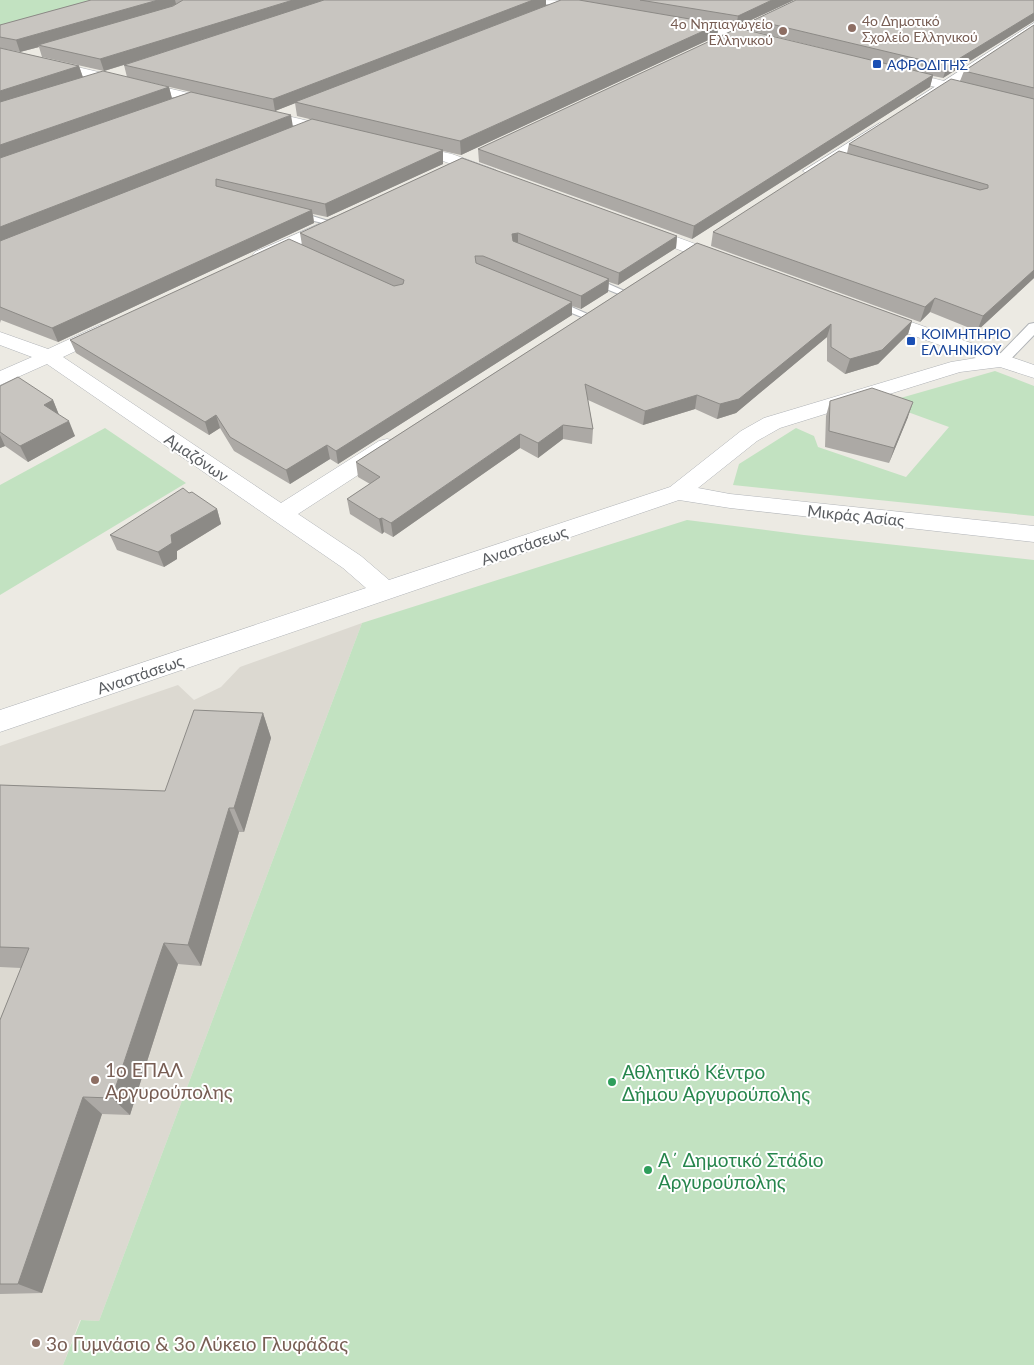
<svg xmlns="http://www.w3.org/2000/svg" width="1034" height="1365" font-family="Lato,sans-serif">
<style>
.education{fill:#dcd9d1}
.green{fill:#c2e2c1}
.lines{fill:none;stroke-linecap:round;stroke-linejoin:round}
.service-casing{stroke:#b0b3b7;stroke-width:2}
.pedestrian-casing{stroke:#b0b3b7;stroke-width:2}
.minor-casing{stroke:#b0b3b7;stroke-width:1}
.tertiary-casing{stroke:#b0b3b7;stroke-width:1}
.service{fill:#fff;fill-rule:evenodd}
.pedestrian{fill:#fff;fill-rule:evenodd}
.minor{fill:#fff;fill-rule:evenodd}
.tertiary{fill:#fff;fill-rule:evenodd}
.wall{fill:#aca9a5;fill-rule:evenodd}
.shaded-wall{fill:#8c8a86}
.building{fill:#c8c5c0;stroke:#8c8a86}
.education-dot{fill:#8d6e63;stroke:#fff;stroke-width:2}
.transit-dot{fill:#1a4fb4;stroke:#fff;stroke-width:2}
.leisure-dot{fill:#2e9e5b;stroke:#fff;stroke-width:2}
.labels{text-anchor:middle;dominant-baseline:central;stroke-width:4;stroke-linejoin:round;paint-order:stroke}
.far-education-label{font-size:14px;fill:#785e54;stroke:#fff;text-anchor:start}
.far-transit-label{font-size:14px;fill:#164399;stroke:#fff;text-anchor:start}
.street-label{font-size:16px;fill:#5b5e62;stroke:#fff}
.near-education-label{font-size:19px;fill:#785e54;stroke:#fff;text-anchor:start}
.near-leisure-label{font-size:19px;fill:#27864d;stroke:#fff;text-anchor:start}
</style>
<rect width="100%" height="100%" fill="#eceae3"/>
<path class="education" d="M362 623 99 1321 80 1320 63 1365H0V746L178 685 194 700 221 687 240 667Z"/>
<path class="green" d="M0 0H96L0 26Z
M995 371 1034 386V516L733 485 739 464 796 428 814 436 818 447 906 477 949 427 883 403Z
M105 428 186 483 0 595V485Z
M687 520 804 535 1034 560V1365H63L81 1320 99 1321 362 623Z"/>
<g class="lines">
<g class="service-casing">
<path id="service" d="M293 212H299L335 223 331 225 293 216Z
M589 278H595L629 293 621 295 589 282Z
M552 301H558L592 316 584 318 552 305Z"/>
</g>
<g class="pedestrian-casing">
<path id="pedestrian" d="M1034 323V335L1006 364H996L993 361 996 358 1029 324Z"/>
</g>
<g class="minor-casing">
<path id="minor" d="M798 0H813L716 48H708L706 45Z
M1034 23V32L928 102H918L916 99Z
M0 49 339 128 346 132 339 136 0 57Z
M880 123 887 127 885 130 816 174 811 176 803 171Z
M406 144 452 154 496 170 499 173 491 178 443 161 401 151 399 148 401 145Z
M335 217 343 222 341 225 267 260H255L252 256 255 252Z
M641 224 731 257 734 261 731 265H719L635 233 633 229 635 225Z
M874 309 1034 365V378L1000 367 960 372 780 428 757 441 698 488 730 494 1034 526V542L730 508 679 500 0 732V710L366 588 343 568 47 364 0 385V371L32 357 0 345V332L48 349 100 325H114L116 329 114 333 63 357 281 503 379 441 387 439 395 441 398 446 395 451 298 514 361 556 389 580 670 487 741 431 764 418 951 362 976 358 867 319 865 315 867 311Z"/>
</g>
<g class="tertiary-casing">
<path id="tertiary" d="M534 0C549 0 587 0 597 9L591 12 540 3Z
M680 21 766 36 772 40 766 44 676 26V22Z
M895 69 1034 103V111L890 76 889 73Z"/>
</g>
<use href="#service" class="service"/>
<use href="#pedestrian" class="pedestrian"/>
<use href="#minor" class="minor"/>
<use href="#tertiary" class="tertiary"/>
</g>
<path class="wall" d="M91 0H546V6L561 0H794L736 27 719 24 717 36 461 155 443 151V164L327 217 313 214 314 223 58 342 1 320 0 323V48L79 66 83 77 169 87 172 98 191 92 127 77 124 65 104 71 42 57 39 47 20 52 0 48V25ZM295 103 297 116 330 124 293 127 275 111Z
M1034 0V21L943 78 933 76 930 87 692 239 479 162 478 149 838 52 753 31 754 20Z
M1034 25V278L977 331 930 312 920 322 711 246 713 232 847 153 849 144 960 81 964 71Z
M462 158 677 236 676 248 618 285 609 282 608 292 581 309 572 306V315L338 464 330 459 290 484 234 451 220 428 209 435 76 353 70 340 302 245 300 233Z
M697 243 912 321 908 334 878 364 845 374 827 361V337L736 413 717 419 695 409 643 425 588 400 593 429 592 444 563 439 538 458 520 448 393 537 384 532 382 534 350 514 347 499 370 484 358 477 356 462Z
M0 386 53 400 59 415 75 436 28 462 5 446 0 448Z
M830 401 908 417 889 463 825 447 826 416Z
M189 493 217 509 221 524 177 551V559L164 567 117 550 110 535Z
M263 713 271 738 244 832H239L201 966 178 964 130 1115 102 1114 42 1293 0 1294V1020L21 968 0 967V785L165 791Z"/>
<path class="shaded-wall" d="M158 0H175L176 4 166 9 38 45 39 47 20 52 16 40Z
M293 0H330L104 71 100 59Z
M533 0H546V6L275 111 273 99Z
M772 0H794L736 27 738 16Z
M1034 13V21L943 78 947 66Z
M719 24 717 36 461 155 460 141Z
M79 66 83 78 0 105V91Z
M933 75 930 87 692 239 694 226Z
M169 87 172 99 0 160V145Z
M291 115 293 127 0 243V227Z
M443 150V164L327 217 325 204Z
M312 210 314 223 58 342 52 328Z
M518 233V245L512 247V234Z
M677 236 676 248 618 285 619 273Z
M1034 270V278L977 331 983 316Z
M609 279 608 292 581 309V296Z
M935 298 930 312 920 322 925 307Z
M572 302V315L338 464 336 451Z
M912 321 908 334 878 364 845 374 850 359Z
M831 324 827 337 736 413 717 419 720 404Z
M697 395 695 409 643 425 645 411Z
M53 400 59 415 44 405Z
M913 402 908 417 889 463 894 448Z
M216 415 220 428 209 435 205 422Z
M69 421 75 436 28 462 20 446Z
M563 425V439L538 458V443Z
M520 434V448L393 537 391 523Z
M0 435 5 446 0 448Z
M327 445 330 459 290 484 286 470Z
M217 509 221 524 177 551V559L164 567 158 552 171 535Z
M382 518 384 532 382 534 379 519Z
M263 713 271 738 244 832 234 808Z
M229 808 239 832 201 966 188 945Z
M164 943 178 964 130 1115 112 1098Z
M83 1097 102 1114 42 1293 18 1284Z"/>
<path class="building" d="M91 0H158L16 40 0 37V25Z
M183 0H293L100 59 38 45 173 6Z
M324 0H533L273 99 124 65Z
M561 0H579L719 24 460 141 295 102Z
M640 0H772L738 16Z
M796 0H1034V13L947 66 754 20Z
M1034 25V88L964 71Z
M738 28 933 75 694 226 478 149Z
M0 48 79 66 0 91Z
M103 71 169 87 0 145V102Z
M951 79 1034 99V270L983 316 935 298 925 307 713 232 839 151 980 190 988 188V185L849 144Z
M191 92 291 115 0 227V158Z
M312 119 443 150 325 204 216 179V186L312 210 52 328 0 307V241Z
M462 158 677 236 619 273 518 233 512 234 513 241 609 279 581 296 483 256H475L476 263 572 302 336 451 327 445 286 470 230 437 216 415 205 422 70 340 289 239 394 286 403 284 404 280 300 233Z
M697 243 912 321 882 350 850 359 831 347V324L739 399 720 404 697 395 645 411 585 384 593 429 563 425 538 443 520 434 391 523 382 518 379 519 347 499 380 477 356 462Z
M18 377 53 400 44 405 69 421 20 446 0 432V386Z
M872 388 913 402 894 448 829 431 830 401Z
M183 488 189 493 192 492 217 509 171 535 172 543 158 552 110 535Z
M194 710 263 713 234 808H229L188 945 164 943 112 1098 83 1097 18 1284H0V1020L29 948 0 947V785L165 791Z"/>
<g class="education-dot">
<circle cx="852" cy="28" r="5"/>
<circle cx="783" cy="31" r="5"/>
<circle cx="95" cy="1080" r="5"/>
<circle cx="36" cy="1343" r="5"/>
</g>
<g class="transit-dot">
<rect x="872" y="59" width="10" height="10" rx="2.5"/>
<rect x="906" y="336" width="10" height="10" rx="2.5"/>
</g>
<g class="leisure-dot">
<circle cx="612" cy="1082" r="5"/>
<circle cx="648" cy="1170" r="5"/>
</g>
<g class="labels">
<g class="far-education-label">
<text x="862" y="20">4ο Δημοτικό<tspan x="862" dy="16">Σχολείο Ελληνικού</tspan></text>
<text x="773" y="23" text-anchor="end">4ο Νηπιαγωγείο<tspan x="773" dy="16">Ελληνικού</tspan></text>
</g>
<g class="far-transit-label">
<text x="887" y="64">ΑΦΡΟΔΙΤΗΣ</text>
<text x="921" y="333">ΚΟΙΜΗΤΗΡΙΟ<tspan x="921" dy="16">ΕΛΛΗΝΙΚΟΥ</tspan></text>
</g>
<g class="street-label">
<text transform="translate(197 457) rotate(34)">Αμαζόνων</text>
<text transform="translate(856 515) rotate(6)">Μικράς Ασίας</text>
<text transform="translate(524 545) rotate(-19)">Αναστάσεως</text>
<text transform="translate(140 674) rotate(-19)">Αναστάσεως</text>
</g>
<g class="near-education-label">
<text x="105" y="1069">1o ΕΠΑΛ<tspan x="105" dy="22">Αργυρούπολης</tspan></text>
<text x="46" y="1343">3ο Γυμνάσιο &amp; 3ο Λύκειο Γλυφάδας</text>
</g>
<g class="near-leisure-label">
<text x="622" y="1071">Αθλητικό Κέντρο<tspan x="622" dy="22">Δήμου Αργυρούπολης</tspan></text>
<text x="658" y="1159">Α΄ Δημοτικό Στάδιο<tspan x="658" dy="22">Αργυρούπολης</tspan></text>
</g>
</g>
</svg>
